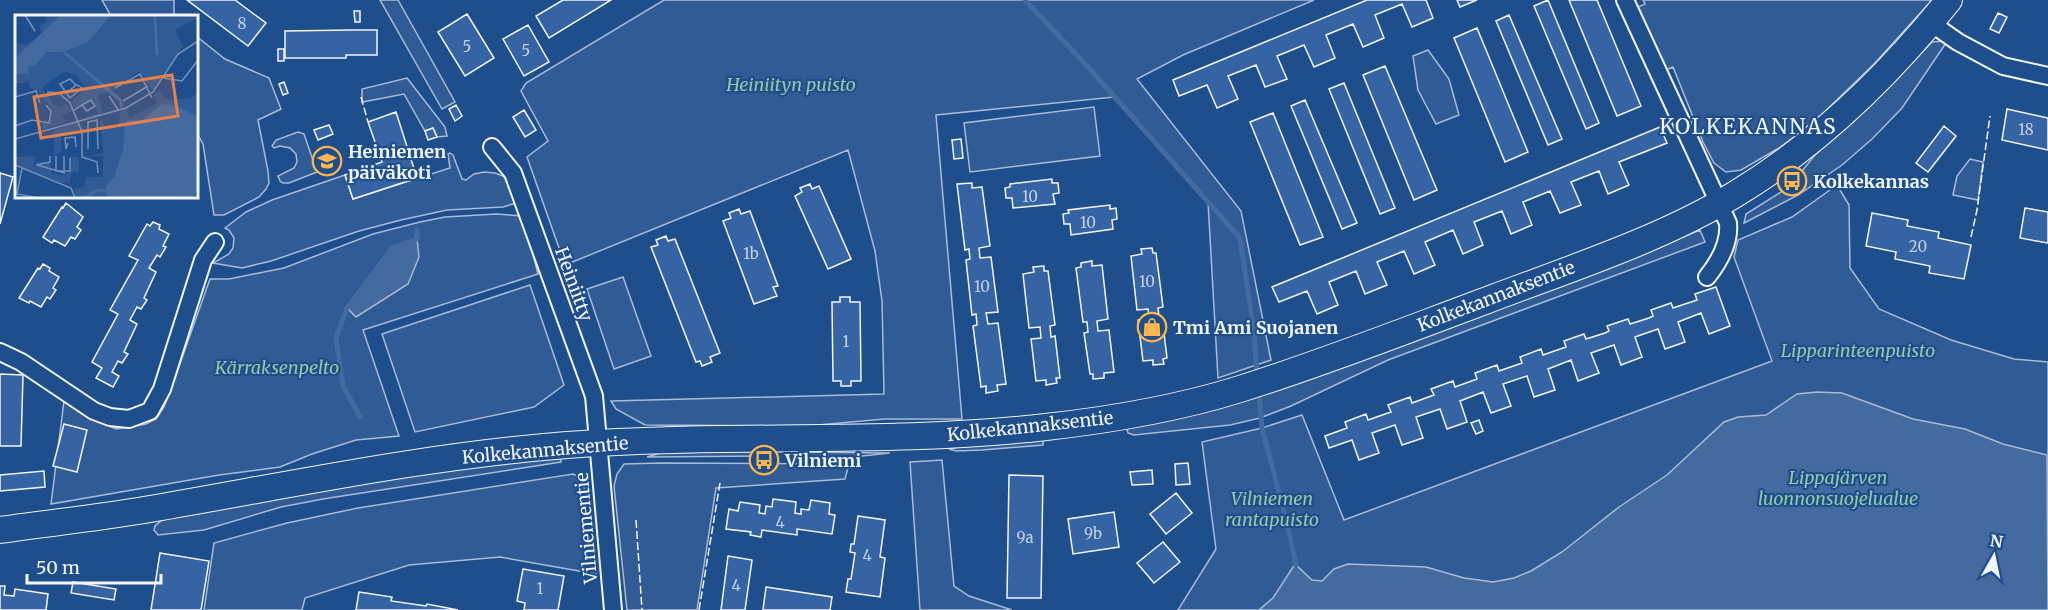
<svg xmlns="http://www.w3.org/2000/svg" width="2048" height="610" font-family="Merriweather,serif">
<style>
.built{fill:#305b95;stroke:#a8bbd7;stroke-width:1.5}
.water{fill:#446ba0;stroke:#a8bbd7;stroke-width:1.5}
.lines{fill:none;stroke-linecap:round;stroke-linejoin:round}
.stream{stroke:#446ba0;stroke-width:5}
.building{fill:#3563a3;stroke:#f2f6ff;stroke-width:1.5}
.minor-casing{stroke:#f2f6ff;stroke-width:20}
.primary-casing{stroke:#f2f6ff;stroke-width:28}
.minor{stroke:#1f4e8c;stroke-width:16}
.primary{stroke:#1f4e8c;stroke-width:26}
.fence{stroke:#f2f6ff;stroke-width:1.5;stroke-dasharray:8 3;stroke-linecap:butt}
.labels{text-anchor:middle;dominant-baseline:central;stroke-width:4.5;stroke-linejoin:round;paint-order:stroke}
.number-label{font-size:15px;fill:#c3d1e8}
.park-label{font-size:18px;font-style:italic;fill:#97c8a6;stroke:#1f4e8c}
.poi-label{font-size:18px;font-weight:bold;fill:#f2f6ff;stroke:#1f4e8c;text-anchor:start}
.street-label{font-size:18px;fill:#f2f6ff;stroke:#1f4e8c}
.quarter-label{font-size:21px;letter-spacing:1.5px;fill:#f2f6ff;stroke:#1f4e8c}
.inset-river{fill:none;stroke:#446ba0;stroke-width:3}
.inset-road{fill:none;stroke:#7391ba;stroke-width:1.5}
.view{fill:#ea8049;fill-opacity:0.15;stroke:#ea8049;stroke-width:3}
.inset-edge{fill:none;stroke:#f2f6ff;stroke-width:3}
</style>
<rect width="100%" height="100%" fill="#1f4e8c"/>
<path class="built" d="M102 0H174V16H111Z
M380 0H398L455 102 442 109Z
M664 0H1314L1183 55 1137 79 1241 211 1271 360 1218 378 1208 202 1114 97 936 115 962 419H884L807 426 645 425 616 409 611 401 884 394 882 301 875 251 848 150 565 265 527 157 548 141 521 91 526 83Z
M1643 0H1932L1874 64 1815 121 1779 148 1741 170 1726 172 1714 163 1703 142 1673 67 1658 73 1630 11 1645 4Z
M196 36 225 59 269 78 281 109 258 120 268 171 269 183 266 189 259 197 224 215H214L203 144 197 133Z
M1944 41 1946 43 1902 108 1872 139 1842 165 1798 195 1744 223 1746 214 1803 178 1802 171 1815 155 1885 90 1932 42Z
M1428 50 1449 79 1459 115 1436 124 1418 90 1413 56Z
M407 78 445 127 447 136 437 137 433 128 425 131 404 94 362 102V89Z
M1094 107 1100 156 970 172 964 123Z
M298 132 304 134 317 172 289 183H283L280 181 278 176 294 168 297 162 296 154 290 148 280 146 274 148 272 146 276 140Z
M450 153 453 155 462 179 466 180 474 174 484 172 495 173 503 176 508 180 516 203 503 207 447 210 401 220 359 231 271 261 242 268 213 263 229 254 233 248 234 238 229 230 225 228 246 212 272 200 345 175 353 199 450 168 448 154Z
M1970 159 1983 162 1978 200 1953 195 1957 176Z
M1837 185 1849 205 1850 268 1879 309 1951 340 2014 359 2048 362V610H1178L1216 549 1202 442 1262 428 1302 415 1344 520 1772 361 1734 257 1738 240 1792 217Z
M496 214 523 216 538 274 363 330 399 436 356 440 312 454 280 467 219 475 51 504 64 401 103 423 116 429 146 424 156 419 164 407 171 389 210 279H229L284 268 373 234 420 222 445 217Z
M1700 230 1705 242 1388 360 1291 406 1260 418 1230 425 1134 435 1128 433 1127 430 1132 426 1619 263Z
M623 277 651 356 614 369 587 289Z
M530 285 564 385 534 407 415 432 382 334Z
M1039 438 1043 441V445L982 450 956 451 949 449 965 446Z
M761 451 767 456 647 457 660 453Z
M799 452 890 453 853 457 787 456Z
M561 458V462L323 499 281 507 204 530 158 535 154 530 155 526 162 520 362 482 460 467Z
M942 460 954 586 969 596 1012 610H920L910 462Z
M624 464 660 463 849 464 845 479 716 488 697 610H627L614 486 617 474Z
M573 474 583 479 596 574 500 557 409 565 305 598 302 610H204L214 543 287 523 358 508Z"/>
<path class="water" d="M417 239 419 257 408 284 356 317 347 308 392 248Z
M1817 392 1842 393 1913 419 1965 429 2003 444 2047 455 2048 610H1259L1273 598 1293 567 1296 565 1312 580 1322 581 1334 569 1348 564 1426 567 1464 578 1493 582 1514 578 1531 571 1562 552 1619 507 1667 475 1724 422 1738 417 1766 415 1797 394Z"/>
<g class="lines">
<path class="stream" d="M1025 0 1088 67 1240 238 1254 332 1257 376
M1259 391 1262 428 1288 527 1296 565
M360 417 343 386 336 338 347 308 392 248 417 239V230"/>
</g>
<path class="building" d="M187 0H235L266 23 248 46Z
M563 0H611L549 38 536 16Z
M1367 0H1426L1433 18 1412 27 1402 4 1375 15 1384 38 1363 47 1353 24 1326 35 1335 58 1314 67 1304 45 1277 56 1287 79 1265 87 1256 65 1228 76 1238 99 1217 108 1207 85 1179 96 1173 80Z
M1457 0H1477L1460 7Z
M1548 0 1599 123 1586 129 1534 6Z
M1569 0H1597L1641 106 1617 116Z
M354 11H360V22H355Z
M1998 13 2007 17 1999 33 1990 29Z
M467 14 494 58 465 76 438 32Z
M1509 15 1562 139 1548 145 1496 21Z
M528 25 549 62 524 76 503 39Z
M1477 28 1528 152 1505 162 1454 38Z
M351 30H377V55H346V58H285V31Z
M278 49H284V61H278Z
M1385 66 1437 190 1414 200 1363 75Z
M284 82 288 93 283 95 279 84Z
M1344 83 1395 208 1380 214 1329 89Z
M1305 100 1357 223 1342 229 1291 106Z
M456 105 462 116 455 121 449 109Z
M2007 109 2048 118V150L2002 140Z
M524 110 536 130 525 137 513 117Z
M396 112 417 178 353 199 345 175 382 162 368 122Z
M1273 113 1323 237 1300 245 1250 122Z
M329 125 333 134 318 140 314 130Z
M1944 126 1956 136 1928 172 1916 163Z
M1660 127 1667 143 1619 162 1629 185 1608 194 1599 171 1571 182 1581 205 1560 213 1550 191 1523 202 1532 225 1511 234 1502 211 1474 222 1483 245 1463 254 1453 230 1425 242 1435 265 1414 274 1404 251 1377 262 1387 285 1365 294 1356 271 1329 282 1338 305 1317 314 1307 291 1279 302 1272 287Z
M433 128 437 137 428 140 425 131Z
M961 139 963 158 954 159 952 140Z
M0 173 13 177 0 224Z
M1052 179V183H1058L1059 193 1053 194 1055 204 1013 208 1012 198H1006L1005 188 1010 187V184Z
M972 183V188L982 187 990 246 979 248 980 258 991 257 998 312 986 313 988 324 998 323 1006 384 997 385 998 391 986 393V386L981 387 973 326 977 325 976 314 972 315 966 260 970 259 969 249 965 250 957 184Z
M810 184 812 189 819 186 851 259 828 269 795 196 802 192 800 188Z
M66 203 83 217 77 227 81 230 75 239 71 237 65 246 54 240 52 243 43 237 62 207 63 208Z
M1110 205V209L1116 208 1117 219 1112 220 1113 229 1071 235 1070 224H1064L1063 214 1069 213 1068 210Z
M2025 208 2048 212V243L2020 238Z
M739 209 741 214 750 211 778 286 773 287 777 296 754 304 723 221 731 218 729 213Z
M1872 213 1908 220 1907 226 1939 232 1938 238 1971 245 1964 279 1929 273 1930 266 1895 259 1896 252 1866 246Z
M153 222 160 225 159 229 169 234 163 246 166 247 160 257 157 255 149 268 156 272 144 298 147 300 141 309 137 307 130 320 137 324 124 352 128 354 122 363 118 361 112 372 119 376 113 387 96 378 102 368 92 362 118 314 110 310 138 260 129 256 147 224 150 226Z
M666 236 668 241 675 239 720 353 710 357 712 362 702 366 700 361 696 362 651 247 658 245 656 240Z
M1152 248 1153 253H1156L1163 307 1158 308 1159 317H1162L1167 358 1163 359 1164 364 1153 365V360L1143 361 1138 320 1149 318 1148 309 1137 310 1131 256 1142 254 1141 249Z
M1092 261V266L1102 265 1108 319 1097 321 1098 331 1109 330 1114 372 1104 373V378L1093 379V374H1090L1084 333 1088 332 1087 322H1083L1076 268 1081 267V263Z
M43 264 50 268 49 271 59 277 53 288 56 290 50 299 47 297 41 307 30 301 29 303 19 298 38 268 40 269Z
M1044 266V271H1048L1055 325 1050 326 1051 337 1055 336 1060 378H1056L1057 383 1046 385V380L1036 381 1031 339 1041 338 1040 327 1029 328 1023 274 1034 272 1033 267Z
M1716 287 1730 326 1709 334 1701 313 1678 322 1685 342 1665 349 1658 329 1635 337 1642 357 1621 365 1614 345 1591 353 1599 373 1578 381 1571 360 1548 369 1555 390 1534 397 1527 376 1503 384 1511 406 1491 413 1483 392 1460 401 1467 422 1447 429 1440 409 1416 417 1423 438 1402 445 1395 425 1372 433 1379 453 1359 460 1352 440 1329 448 1325 436 1347 428 1345 422 1366 414 1368 420 1388 413 1391 412 1388 405 1410 397 1412 403 1434 395 1431 389 1453 381 1455 387 1477 379 1475 373 1497 365 1499 371 1522 363 1520 357 1541 349 1543 355 1566 347 1564 341 1584 334 1586 339 1605 333 1609 331 1607 326 1628 319 1630 324 1649 318 1653 316 1651 310 1671 303 1673 308 1697 300 1695 294Z
M840 297H850V302H860L861 381H851V386H841V381H833L832 302H840Z
M0 374 23 375 21 446H0Z
M1479 420 1483 431 1476 434 1471 423Z
M64 424 87 430 77 472 53 466Z
M1188 463 1190 484 1176 485 1175 464Z
M1152 470 1153 484 1132 485 1130 472Z
M44 471 45 487 0 491V475Z
M1009 475 1043 476 1041 598H1007Z
M1176 493 1192 513 1166 534 1150 514Z
M773 499 796 502 795 513 801 514V509L809 510 811 500 830 503 829 514 835 515 832 534 797 529V535L762 530 761 537 750 535 751 532 726 529 729 509 738 511 740 502 760 505 759 513 765 514 766 506 772 507Z
M1114 512 1119 547 1073 554 1068 519Z
M858 516 885 520 880 557 885 558 880 597 846 592 848 579H851L855 553 850 552 851 544H854Z
M1163 542 1180 562 1154 583 1137 563Z
M160 553 209 561 201 610H151Z
M728 556 752 560 745 610H721Z
M523 569 564 576 558 610H524L525 603 517 601Z
M73 582 116 589 114 600 71 593Z
M0 586H5L4 595 14 596 15 589 48 594 46 610H0Z
M766 587 832 597 830 610H763Z
M359 592 392 597 391 601 426 606 427 604 458 610H356Z"/>
<g class="lines">
<g class="minor-casing">
<path id="minor" d="M1625 0 1728 223C1730 243 1719 262 1707 277
M1931 23 1958 42 2003 66 2048 76
M492 147 513 173 594 396 613 610
M0 352 21 362 94 411 110 417 129 419 150 411 162 389 203 260 215 242"/>
</g>
<g class="primary-casing">
<path id="primary" d="M0 530C48 523 97 518 144 510 285 486 424 456 567 445 726 433 887 445 1046 427 1109 420 1179 408 1240 389 1323 363 1404 331 1485 301 1566 270 1660 240 1734 195 1817 145 1889 75 1949 0"/>
</g>
<use href="#minor" class="minor"/>
<use href="#primary" class="primary"/>
<path class="fence" d="M361 97 368 122
M1971 237 1977 210 1990 116
M636 520 642 610
M699 610 720 483"/>
</g>
<defs>
<g id="school-ring" transform="scale(1.5)"><circle r="9.5" fill="#1f4e8c" stroke="#ffb74d" stroke-width="1.5"/><path d="M0-5L7-2L0 1L-7-2ZM-4 1L0 2.5L4 1V4Q0 6-4 4Z" fill="#ffb74d"/></g>
<g id="bus-ring" transform="scale(1.5)"><circle r="9.5" fill="#1f4e8c" stroke="#ffb74d" stroke-width="1.5"/><path d="M-5-6H5V4H4V6H2V4H-2V6H-4V4H-5ZM-3.5-4V0h7V-4ZM-3.5 1.2v1.5H-2V1.2ZM2 1.2v1.5H3.5V1.2Z" fill="#ffb74d"/></g>
<g id="shop-ring" transform="scale(1.5)"><circle r="9.5" fill="#1f4e8c" stroke="#ffb74d" stroke-width="1.5"/><path d="M-5-2.5h2.3a2.7 3.5 0 0 1 5.4 0H5L5.5 6h-11ZM-1.5-2.5h3a1.5 2.3 0 0 0-3 0Z" fill="#ffb74d"/></g>
</defs>
<g fill-rule="evenodd">
<use href="#school-ring" x="327" y="161"/>
<use href="#bus-ring" x="1792" y="181"/>
<use href="#shop-ring" x="1152" y="327"/>
<use href="#bus-ring" x="764" y="460"/>
</g>
<g class="labels">
<g class="number-label">
<text x="242" y="23">8</text>
<text x="467" y="46">5</text>
<text x="526" y="50">5</text>
<text x="2026" y="129">18</text>
<text x="1030" y="196">10</text>
<text x="1088" y="222">10</text>
<text x="1918" y="246">20</text>
<text x="751" y="253">1b</text>
<text x="1147" y="281">10</text>
<text x="982" y="286">10</text>
<text x="846" y="341">1</text>
<text x="780" y="522">4</text>
<text x="1093" y="533">9b</text>
<text x="1025" y="537">9a</text>
<text x="867" y="555">4</text>
<text x="736" y="585">4</text>
<text x="540" y="588">1</text>
</g>
<g class="park-label">
<text x="791" y="84">Heiniityn puisto</text>
<text x="1858" y="350">Lipparinteenpuisto</text>
<text x="277" y="367">Kärraksenpelto</text>
<text x="1838" y="477">Lippajärven<tspan x="1838" dy="21">luonnonsuojelualue</tspan></text>
<text x="1272" y="498">Vilniemen<tspan x="1272" dy="21">rantapuisto</tspan></text>
</g>
<g class="poi-label">
<text x="348" y="151">Heiniemen<tspan x="348" dy="21">päiväkoti</tspan></text>
<text x="1813" y="181">Kolkekannas</text>
<text x="1173" y="327">Tmi Ami Suojanen</text>
<text x="785" y="460">Vilniemi</text>
</g>
<g class="street-label">
<text transform="translate(574 284) rotate(70)">Heiniitty</text>
<text transform="translate(1496 296) rotate(-21)">Kolkekannaksentie</text>
<text transform="translate(1030 426) rotate(-6)">Kolkekannaksentie</text>
<text transform="translate(545 450) rotate(-5)">Kolkekannaksentie</text>
<text transform="translate(586 528) rotate(-95)">Vilniementie</text>
</g>
<g class="quarter-label">
<text x="1748" y="126">KOLKEKANNAS</text>
</g>
</g>
<g transform="translate(15 15)">
<rect width="183" height="183" fill="#1f4e8c"/>
<path d="M30 0H53L0 49V27L11 30 28 19 24 12 32 6ZM94 0H183V3L160 15 168 31 137 75 124 56 97 75 105 83 108 93 105 95 103 83 95 77 83 80 88 100 65 103 83 99 78 84 60 94 56 87 70 74 62 60 49 57 32 68 27 73 38 89 45 92 51 88 58 95 47 100 51 107 28 115V108L34 109 37 94 23 76 15 73 14 67 0 69V52L23 45 35 36 50 37 73 27ZM145 75 149 83 158 85 176 83 183 77V183H61L58 174 69 172 71 162H88V141L68 142 88 138 85 103 90 111 103 114 105 98 100 99 116 92 111 96 115 103 142 88 139 80ZM62 107 65 114 46 119V135H49L39 141V116L49 112 35 116ZM0 127 1 142 21 141 18 152 22 147H35L37 159 50 160 56 156V142H64V157H57L55 167 47 168 0 149Z" fill="#305b95"/>
<path d="M96 0 73 27 49 37H32L19 51H13L14 63 12 58 0 59V43L46 0ZM147 89 162 91 183 102V175L177 183H92L91 171 99 162 108 135 110 111 112 106 127 105Z" fill="#446ba0"/>
<path class="inset-river" d="M140 0 142 40M49 37 105 85 107 91M68 183 84 175 91 176"/>
<path class="inset-road" d="M10 0 20 16M149 63 167 66 183 45M100 73 125 59 137 83M32 77 44 78 55 88 67 117V142L82 147 83 158M52 78 61 70 55 64 45 69 55 83M94 81 104 96M0 82 21 76 25 88M55 83 67 73 61 69M108 86 133 71M58 96 67 90 76 85 80 91 72 96 67 90M0 111 17 105 34 108 36 96 31 90M0 124 111 93 138 77 163 39 183 26M53 128 51 134 50 123 60 122 61 132M73 134V107L82 105 83 134M35 141V147L22 150 50 158M41 141V156H49V141M0 150 56 173 60 183M7 153 2 179 24 183M49 156H55V143"/>
<path class="view" d="M157 60 163 101 26 123 19 82Z"/>
<rect width="183" height="183" class="inset-edge"/>
</g>
<g transform="translate(1994 556) rotate(9)" stroke="#1f4e8c" stroke-width="4.5" paint-order="stroke">
<path d="M0-4.5L10 22L0 15L-10 22Z" fill="#f2f6ff"/>
<text y="-9" font-size="16" font-weight="bold" text-anchor="middle" fill="#f2f6ff">N</text>
</g>
<path d="M27 574v9h134v-9" fill="none" stroke="#f2f6ff" stroke-width="3"/>
<text x="36" y="574" font-size="18" fill="#f2f6ff" stroke="#1f4e8c" stroke-width="4.5" paint-order="stroke">50 m</text>
</svg>
